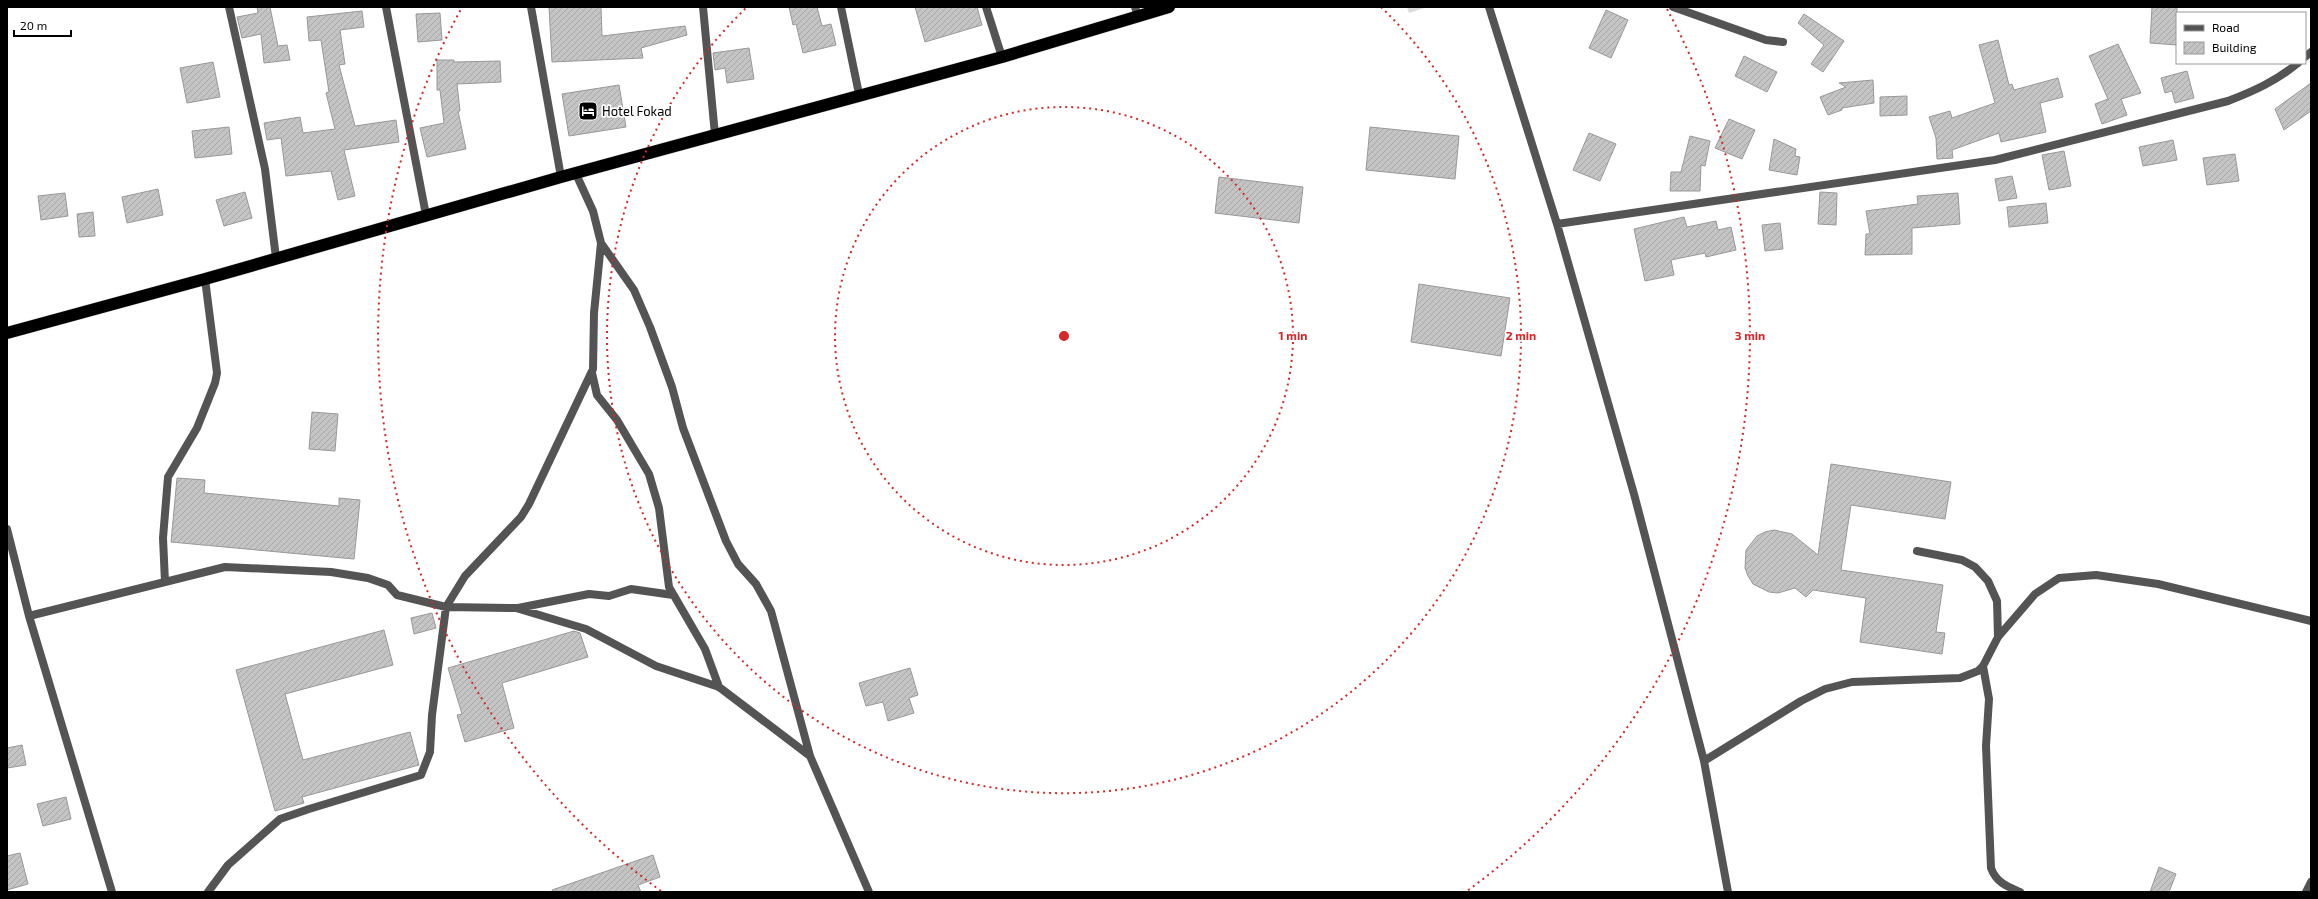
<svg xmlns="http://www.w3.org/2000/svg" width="2318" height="899" font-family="'Exo 2',sans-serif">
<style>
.forest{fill:url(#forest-firs)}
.building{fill:url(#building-hatch);stroke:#989898}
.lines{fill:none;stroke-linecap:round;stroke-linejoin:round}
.highway-casing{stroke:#dbdbdb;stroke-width:13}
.street{stroke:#545454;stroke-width:8}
.highway{stroke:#000;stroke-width:12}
.ring{fill:none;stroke:#d62828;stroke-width:2;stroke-dasharray:2 4}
.labels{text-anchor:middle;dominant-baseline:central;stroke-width:3.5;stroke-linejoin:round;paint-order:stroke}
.poi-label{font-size:13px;fill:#000;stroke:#fff;text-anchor:start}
.centre{fill:#d62828;stroke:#fff;stroke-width:2}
.ring-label{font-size:12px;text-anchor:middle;font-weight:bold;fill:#d62828;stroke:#fff;stroke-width:3.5;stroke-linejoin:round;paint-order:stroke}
</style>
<defs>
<pattern id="forest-firs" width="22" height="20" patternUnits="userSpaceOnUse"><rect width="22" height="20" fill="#dbdbdb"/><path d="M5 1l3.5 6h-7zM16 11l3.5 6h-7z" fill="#bababa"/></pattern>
<pattern id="building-hatch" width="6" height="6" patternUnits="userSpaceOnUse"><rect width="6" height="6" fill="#c4c4c4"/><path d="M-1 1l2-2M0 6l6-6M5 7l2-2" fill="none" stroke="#a7a7a7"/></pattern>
</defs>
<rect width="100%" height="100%" fill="#fff"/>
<path class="forest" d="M1407 7H1427L1409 13Z"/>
<path class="building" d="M257 7H270L278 46 287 45 290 60 264 63 261 34 242 38 237 17 258 13Z
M549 7H601L602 36 685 26 687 35 641 48 643 58 552 62Z
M789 7H817L822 26 831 24 836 45 803 53 796 24 793 25Z
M915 7H977L982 25 925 42Z
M2152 7H2177V45L2150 43Z
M1606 10 1628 20 1611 58 1589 48Z
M362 11 364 27 340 30 345 64 339 65 355 126 396 120 399 142 344 150 355 196 338 200 331 171 286 176 281 138 267 140 264 123 300 117 303 133 335 129 326 93 329 92 321 40 309 41 307 17Z
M440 13 442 40 418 42 416 14Z
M1804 14 1844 41 1823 72 1811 64 1824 45 1798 23Z
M1998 40 2009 85 2012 84 2014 90 2058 78 2063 97 2040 103 2046 132 2001 142 1999 133 1952 150 1953 158 1937 159 1936 138 1929 117 1950 111 1952 118 1995 103 1979 45Z
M2118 44 2141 93 2121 99 2127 115 2102 124 2095 104 2108 99 2089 56Z
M749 48 754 79 727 83 725 68 715 70 713 53Z
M1744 56 1777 72 1767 92 1735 76Z
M437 60H454V62L500 61 501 82 457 84 460 111H458L466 149 427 157 420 128 444 123 440 90H437Z
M213 62 220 97 187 103 180 68Z
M2187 71 2194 98 2175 103 2172 91 2165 93 2161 78Z
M1873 80 1874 103 1842 108V110L1828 115 1820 97 1846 87 1839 83Z
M2311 83V111L2284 130 2275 109Z
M619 85 626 127 569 136 562 94Z
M1907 96V115L1880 116V97Z
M1729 119 1755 130 1742 159 1715 148Z
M229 127 232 154 195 158 192 131Z
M1370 127 1459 136 1455 179 1366 170Z
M1589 133 1616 144 1600 181 1573 170Z
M1690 136 1710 141 1705 166 1701 165 1700 191H1670L1671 172H1681Z
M1774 139 1796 149 1795 156 1800 157 1797 175 1769 170Z
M2173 140 2177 160 2143 166 2139 147Z
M2064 151 2071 186 2049 190 2042 155Z
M2235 154 2239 181 2207 185 2203 158Z
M2012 176 2017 198 1999 201 1995 179Z
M1219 177 1303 187 1299 223 1215 213Z
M158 189 163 215 127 223 122 197Z
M245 192 252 218 224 226 216 200Z
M1820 192 1837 193 1836 225 1818 224Z
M65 193 68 216 41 220 38 196Z
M1958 193 1960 224 1912 228V254L1865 255 1866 234H1870L1866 211 1918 204 1917 196Z
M2046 203 2048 223 2009 227 2007 207Z
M93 212 95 236 79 237 77 214Z
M1684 217 1687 227 1716 221 1718 230 1731 227 1736 250 1706 257 1705 253 1671 260 1674 275 1645 281 1634 229Z
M1780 223 1783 249 1765 251 1762 225Z
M1419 284 1510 298 1501 356 1411 342Z
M312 412 338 414 335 451 309 449Z
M1831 464 1951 482 1945 519 1851 505 1841 570 1943 585 1936 632 1945 633 1942 654 1860 642 1866 598 1813 590 1806 597 1795 588 1778 593 1769 592 1753 584 1748 576 1745 568 1746 550 1757 536 1765 532 1774 530 1792 534 1818 555Z
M177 478 205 480 204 493 339 506V498L360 500 354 559 171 542Z
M432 613 436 628 414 634 411 618Z
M384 630 393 665 285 694 303 760 410 732 419 765 302 797 304 803 275 811 236 670Z
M574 631 580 633 588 657 502 683 514 728 465 742 457 715 462 714 448 668Z
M910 668 918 695 909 698 914 713 888 721 883 702 866 706 859 683Z
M22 745 26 765 7 768V748Z
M66 797 71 819 43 826 37 804Z
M20 853 28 884 7 890V856Z
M653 855 660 877 638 885 641 892H553L552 890Z
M2159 867 2176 874 2169 892H2150Z"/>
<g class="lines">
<g class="highway-casing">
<path id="highway" d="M7 333 205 279 561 177 1002 57 1169 7"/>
</g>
<path class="street" d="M229 7 265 169 276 258
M386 7 426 215
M531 7 561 177
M703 7 715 135
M841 7 859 94
M986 7 1002 57
M1135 7 1138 16
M1489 7 1557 224 1634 494 1704 761 1728 892
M1673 7 1766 40 1783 42
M2305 57 2311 52
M1557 224 1995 160 2228 101C2254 91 2276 81 2298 63
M601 243 634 290 650 327 672 387 683 428 726 541 738 564 756 584 771 611 810 756 869 892
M592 373 597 395 617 420 649 474 659 508 669 587 705 649 719 687
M7 529 29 616 112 892
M1917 551 1962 560 1975 567 1988 581 1997 601 1998 637
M165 582 163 538 168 477 197 428 215 383 217 373 205 279
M518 608 589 594 609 596 631 589 673 595
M29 616 225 567 331 572 368 578 388 585 397 595 446 607 516 608 586 629 656 666 719 687 810 756
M1983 666 1989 699 1986 746 1991 868C1996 882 2006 886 2020 892
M1704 761 1801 701 1825 689 1852 682 1960 678 1978 671 1983 666 1998 637 2035 594 2059 578 2096 575 2158 584 2311 621
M208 892 228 865 280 819 309 809 421 775 430 752 432 715 446 607 465 576 521 517 529 504 593 369 594 313 601 243 593 211 576 174
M2306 892 2311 882"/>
<use href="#highway" class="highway"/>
</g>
<g class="ring">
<circle cx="1064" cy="336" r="229"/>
<path d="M1381 7A457 457 0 1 1 747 7"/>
<path d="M661 891A686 686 0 0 1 461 9M1667 9A686 686 0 0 1 1467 891"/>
</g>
<defs>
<g id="hotel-square" transform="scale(1)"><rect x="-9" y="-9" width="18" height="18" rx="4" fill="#000" stroke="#fff"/><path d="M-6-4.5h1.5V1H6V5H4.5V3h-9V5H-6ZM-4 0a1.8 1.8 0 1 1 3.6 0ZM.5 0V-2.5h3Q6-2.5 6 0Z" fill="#fff"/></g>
</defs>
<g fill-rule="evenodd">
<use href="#hotel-square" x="588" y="111"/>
</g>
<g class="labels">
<g class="poi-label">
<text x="602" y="111">Hotel Fokad</text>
</g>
</g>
<circle cx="1064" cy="336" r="6" class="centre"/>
<g class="ring-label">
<text x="1293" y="340">1 min</text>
<text x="1521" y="340">2 min</text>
<text x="1750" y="340">3 min</text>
</g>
<rect width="2318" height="899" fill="none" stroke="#000000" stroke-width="16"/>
<rect x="2176" y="12" width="130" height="52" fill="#ffffff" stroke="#999999"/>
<rect x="2184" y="25" width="20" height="6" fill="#545454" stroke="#999999"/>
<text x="2212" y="32" font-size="12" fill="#000000">Road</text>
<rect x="2184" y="42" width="20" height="12" fill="url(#building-hatch)" stroke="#999999"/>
<text x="2212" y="52" font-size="12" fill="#000000">Building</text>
<path d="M14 30v6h57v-6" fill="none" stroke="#000000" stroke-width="2"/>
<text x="20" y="30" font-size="12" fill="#000000" stroke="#ffffff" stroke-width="3" paint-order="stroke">20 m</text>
</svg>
